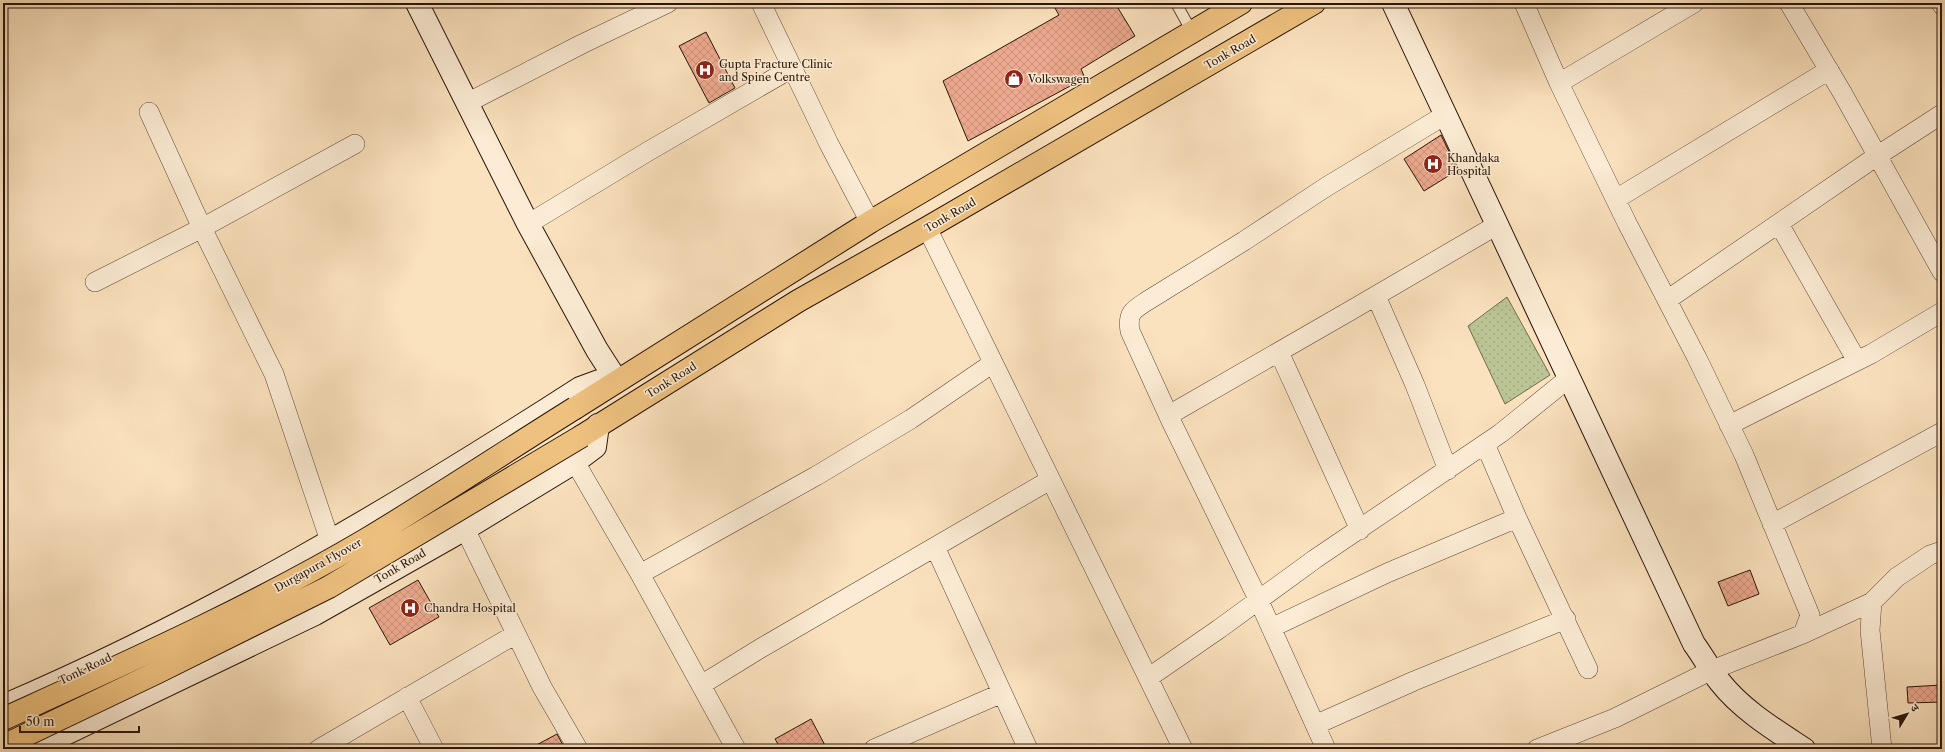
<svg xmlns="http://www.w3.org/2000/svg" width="1945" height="752" font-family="'Libre Caslon Text','Noto Serif Devanagari',serif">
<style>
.park{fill:url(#park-dots);stroke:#726c4e}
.building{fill:url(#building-cross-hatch);stroke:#291507}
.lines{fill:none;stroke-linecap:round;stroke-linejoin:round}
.lane-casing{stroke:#5e4835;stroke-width:12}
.street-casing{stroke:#5e4835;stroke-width:20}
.secondary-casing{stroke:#291507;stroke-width:24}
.primary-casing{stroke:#291507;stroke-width:24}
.lane{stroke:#fcecd5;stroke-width:10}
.street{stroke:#fcecd5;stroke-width:19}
.secondary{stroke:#fcecd5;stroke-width:22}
.primary{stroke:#eec17f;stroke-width:22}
.primary-bridge-casing{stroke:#291507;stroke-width:24;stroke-linecap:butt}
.primary-bridge{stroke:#eec17f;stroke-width:22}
.labels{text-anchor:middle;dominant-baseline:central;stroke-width:3;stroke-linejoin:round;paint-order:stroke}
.street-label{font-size:11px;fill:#291507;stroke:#fcecd5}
.poi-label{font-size:11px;fill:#291507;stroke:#fcecd5;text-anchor:start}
</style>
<defs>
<pattern id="park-dots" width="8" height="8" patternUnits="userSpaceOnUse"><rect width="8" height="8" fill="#bbc494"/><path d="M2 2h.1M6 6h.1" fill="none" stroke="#a1a87e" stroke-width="1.8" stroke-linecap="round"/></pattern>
<pattern id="building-cross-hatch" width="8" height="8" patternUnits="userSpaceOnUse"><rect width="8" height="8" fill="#eda98f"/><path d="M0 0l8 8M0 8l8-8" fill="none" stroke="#cb917a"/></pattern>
</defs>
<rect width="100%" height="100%" fill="#fbe2be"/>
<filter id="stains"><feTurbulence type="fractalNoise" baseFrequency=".005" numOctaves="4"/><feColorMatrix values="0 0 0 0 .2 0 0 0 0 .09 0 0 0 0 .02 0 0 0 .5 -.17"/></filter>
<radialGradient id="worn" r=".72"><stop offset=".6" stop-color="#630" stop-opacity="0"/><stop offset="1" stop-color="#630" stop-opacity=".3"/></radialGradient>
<path class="park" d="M1507 297 1550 375 1505 404 1468 326Z"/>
<path class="building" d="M1052 3H1115L1135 36 1081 69 1085 78 968 141 943 81 1059 15Z
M706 32 735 88 709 103 679 46Z
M1441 135 1458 170 1424 191 1404 159Z
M1750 570 1759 594 1728 606 1718 582Z
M418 580 439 617 390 645 369 608Z
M1942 685V702L1908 703 1907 687Z
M811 719 827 749H781L775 739Z
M557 734 565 749H529Z"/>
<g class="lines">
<g class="lane-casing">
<path id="lane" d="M1176 3 1192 32"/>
</g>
<g class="street-casing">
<path id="street" d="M761 3 829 144 870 222
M1524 3 1559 83 1627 223 1697 358 1744 455 1810 615 1803 634 1712 670 1615 718 1537 749
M1789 3 1843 94 1942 272
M1941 3 1942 5
M1559 83 1694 3
M467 103 582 44 668 3
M149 112 202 228 274 374 330 541
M1616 199 1829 70
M528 224 647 152 792 68
M1779 224 1857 361
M927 228 1183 749
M95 282 202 228 355 144
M1376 296 1415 385 1448 470
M1667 300 1877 156 1942 114
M1279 352 1360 530
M1169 415 1348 312 1497 225
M1729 425 1871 354 1942 312
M1485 444 1517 518 1588 669
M575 462 640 574 736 749
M1772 524 1942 432
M465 529 542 687 578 749
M935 547 1028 749
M640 574 816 476 911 419 993 363
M1271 628 1387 573 1517 518
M1803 634 1872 602
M1148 678 1219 629 1315 559 1501 433 1569 378
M701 685 761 648 1050 480
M407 697 434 749
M1315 725 1414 681 1566 619
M319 749 516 634
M874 749 1002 693
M1326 749 1259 601 1171 421 1130 331C1127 313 1133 310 1147 301L1244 241 1326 187 1445 115
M1882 749 1870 630 1872 602 1897 577 1930 555 1942 551"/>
</g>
<g class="secondary-casing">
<path id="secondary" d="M417 3 528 224 597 350 617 381
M1393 3 1694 644C1703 656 1710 670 1720 682 1742 710 1775 730 1804 749
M3 706C206 619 394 508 580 388L599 381H617
M34 749 315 614 465 529 575 462 595 447 598 425"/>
</g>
<g class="primary-casing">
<path id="primary" d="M575 408 870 222 1241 3
M582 436 798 301 927 228 1314 3"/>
</g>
<use href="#lane" class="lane"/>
<use href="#street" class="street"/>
<use href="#secondary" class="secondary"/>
<use href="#primary" class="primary"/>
<g class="primary-bridge-casing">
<path id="primary-bridge" d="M3 719C126 663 250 608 367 539 437 497 506 451 575 408
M3 746 158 672 329 587 582 436"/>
</g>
<use href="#primary-bridge" class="primary-bridge"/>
</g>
<defs>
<g id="hospital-disc" transform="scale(1)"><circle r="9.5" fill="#8f2418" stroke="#fcecd5"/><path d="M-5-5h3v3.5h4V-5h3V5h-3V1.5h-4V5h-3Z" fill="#fff"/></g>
<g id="shop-disc" transform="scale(1)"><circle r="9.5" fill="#8f2418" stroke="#fcecd5"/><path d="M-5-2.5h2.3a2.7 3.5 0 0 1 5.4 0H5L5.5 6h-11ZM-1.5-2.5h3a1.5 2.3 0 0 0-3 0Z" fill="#fff"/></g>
</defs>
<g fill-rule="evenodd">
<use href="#hospital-disc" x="705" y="70"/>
<use href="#shop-disc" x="1014" y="79"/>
<use href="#hospital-disc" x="1433" y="164"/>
<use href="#hospital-disc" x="410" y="608"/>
</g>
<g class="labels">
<g class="street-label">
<text transform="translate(1230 52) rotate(-30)">Tonk Road</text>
<text transform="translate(950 215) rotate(-30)">Tonk Road</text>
<text transform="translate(671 380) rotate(-32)">Tonk Road</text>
<text transform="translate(318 565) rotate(-29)">Durgapura Flyover</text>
<text transform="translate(400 566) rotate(-30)">Tonk Road</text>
<text transform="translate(85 669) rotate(-26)">Tonk Road</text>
</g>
<g class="poi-label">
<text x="719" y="64">Gupta Fracture Clinic<tspan x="719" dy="13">and Spine Centre</tspan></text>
<text x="1028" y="79">Volkswagen</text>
<text x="1447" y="158">Khandaka<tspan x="1447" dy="13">Hospital</tspan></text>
<text x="424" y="608">Chandra Hospital</text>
</g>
</g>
<rect width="1945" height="752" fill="none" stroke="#fbe2be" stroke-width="16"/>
<rect x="4" y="4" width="1937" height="744" fill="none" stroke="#291507" stroke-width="2"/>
<rect x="8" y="8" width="1929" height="736" fill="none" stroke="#291507"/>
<g transform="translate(1907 714) rotate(52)" stroke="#fcecd5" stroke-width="3" paint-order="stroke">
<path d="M0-3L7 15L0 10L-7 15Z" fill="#291507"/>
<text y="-6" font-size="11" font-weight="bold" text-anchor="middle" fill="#291507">उ</text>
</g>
<path d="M20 726v6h119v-6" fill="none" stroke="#291507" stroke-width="2"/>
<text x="26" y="726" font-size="12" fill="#291507" stroke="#fcecd5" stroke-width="3" paint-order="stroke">50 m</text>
<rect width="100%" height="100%" filter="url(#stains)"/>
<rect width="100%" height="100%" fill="url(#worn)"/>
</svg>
